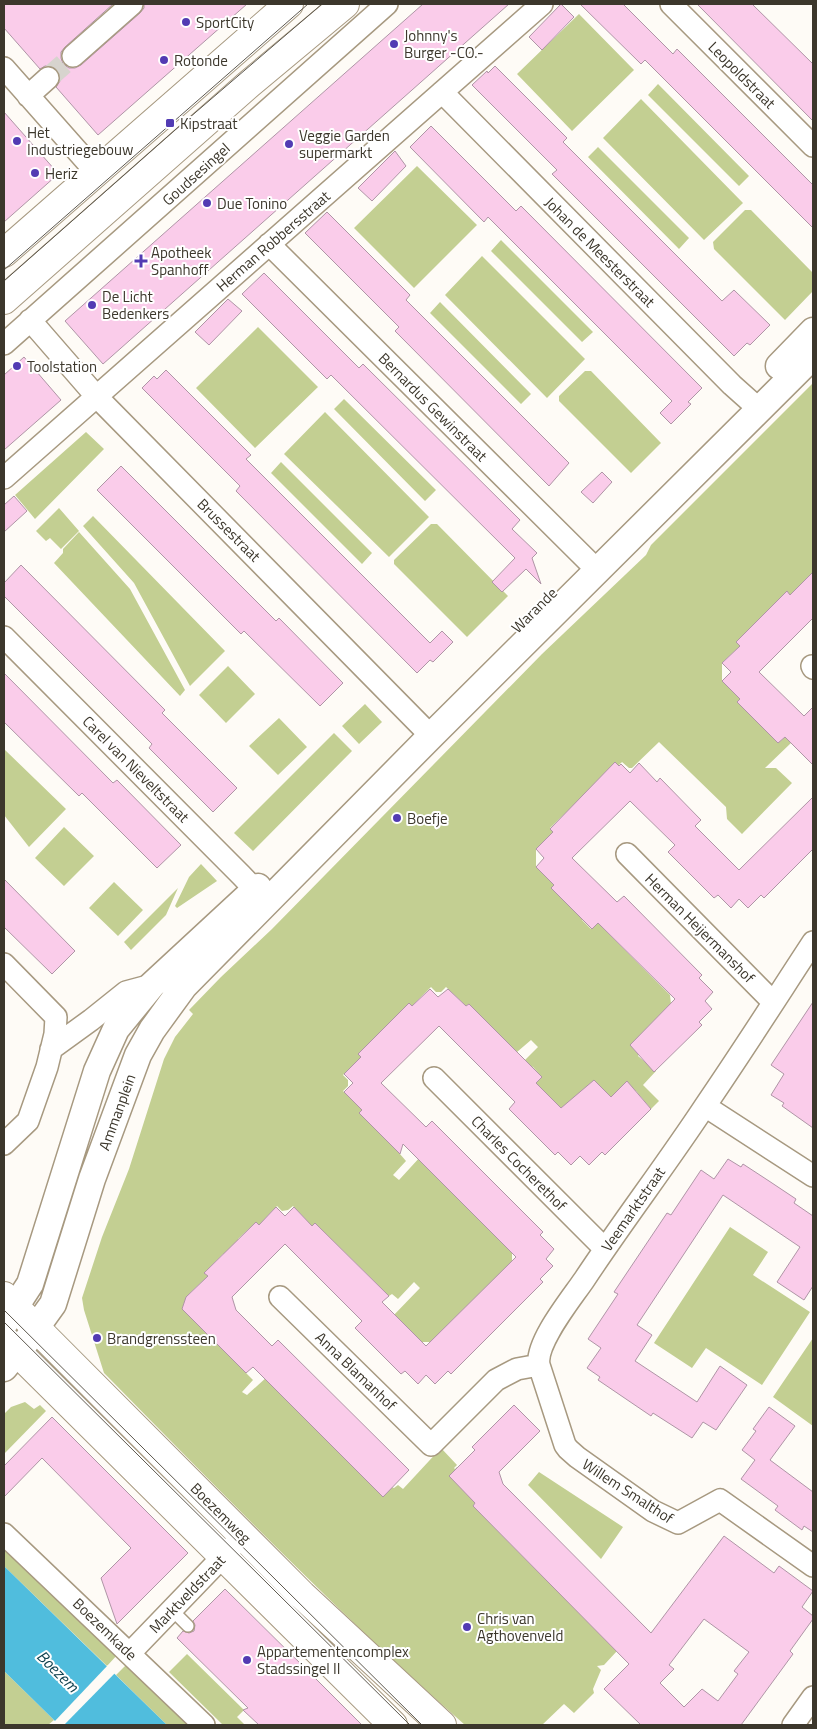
<svg xmlns="http://www.w3.org/2000/svg" width="817" height="1729" font-family="'Titillium Web',sans-serif">
<style>
.green{fill:#c3cf92}
.water{fill:#50bddd}
.pier{fill:#fefbf6}
.building{fill:#faccea;stroke:#af95a6;fill-rule:evenodd}
.lines{fill:none;stroke-linecap:round;stroke-linejoin:round}
.minor-tunnel{stroke:#d7d4ce;stroke-width:21;stroke-dasharray:21 11;stroke-linecap:butt}
.service-casing{stroke:#a79980;stroke-width:14}
.minor-casing{stroke:#a79980;stroke-width:24}
.tertiary-casing{stroke:#a79980;stroke-width:29}
.secondary-casing{stroke:#a79980;stroke-width:30}
.service{stroke:#fff;stroke-width:11}
.minor{stroke:#fff;stroke-width:21}
.tertiary{stroke:#fff;stroke-width:26}
.secondary{stroke:#fff;stroke-width:28}
.tram{stroke:#5e594f;stroke-width:1}
.poi-dot{fill:#523bb3;stroke:#fff;stroke-width:2}
.labels{text-anchor:middle;dominant-baseline:central;stroke-width:4;stroke-linejoin:round;paint-order:stroke}
.poi-label{font-size:15px;fill:#3c372c;stroke:#fff;text-anchor:start}
.street-label{font-size:15px;fill:#3c372c;stroke:#fff}
.water-label{font-size:16px;font-style:italic;fill:#11424f;stroke:#fff}
</style>
<rect width="100%" height="100%" fill="#fefbf6"/>
<path class="green" d="M579 14 634 70 572 131 517 74Z
M658 84 749 176 739 186 648 95Z
M641 99 743 203 704 240 603 138Z
M598 147 689 238 679 249 588 157Z
M417 166 477 225 414 288 354 228Z
M745 210H751L813 273V291L785 320 714 249 713 242Z
M501 240 593 332 582 342 491 251Z
M482 256 585 359 547 398 445 295Z
M440 302 531 394 521 404 430 313Z
M258 327 318 387 255 448 196 388Z
M585 371H591L661 443 631 473 559 401V396Z
M813 383V577H808L790 595 787 592 737 642 740 646 722 663V681L740 699 778 743 785 737 791 743 765 768H776L792 783 742 834 727 819 726 807 659 742 632 768H629L622 762C599 786 573 805 550 828L553 832 536 849V867L554 885 551 888 567 904 585 917 582 920 591 929 598 923 670 995 671 1004 630 1045 639 1054 638 1056 656 1071 643 1085 659 1101 651 1109 636 1091 620 1094 576 1123 536 1083 542 1077 533 1067 522 1063 538 1047 531 1040 517 1052 469 1004 466 1006 446 987 441 992H436L431 987 412 1006 409 1003 359 1053 361 1057 343 1075 348 1080V1086L343 1091 362 1110 406 1161 393 1175 399 1180 421 1156 479 1220 498 1233 495 1236 512 1253V1262L431 1342H422L391 1318 420 1288 414 1282 398 1299 392 1294 389 1296 315 1223 312 1226 293 1206 288 1210 282 1211 277 1206 259 1225 256 1222 238 1239 241 1242 226 1257 223 1254 205 1272 208 1276 189 1294 237 1364 253 1380 242 1392 247 1395 268 1376 359 1473 394 1488 398 1485 403 1489 441 1448 457 1465 454 1468 455 1469 457 1467 464 1474 475 1503 473 1506 617 1651 604 1665 597 1666 601 1670 593 1689 594 1693 574 1713 564 1704 542 1725H465C341 1616 224 1495 108 1377L104 1373 84 1310 82 1298 102 1237 129 1169 164 1059 175 1037 193 1014 189 1010 221 977 272 929 542 654 646 555 651 545Z
M344 399 436 490 425 501 334 409Z
M325 412 429 517 389 557 284 454Z
M86 432 104 449 35 519 15 495Z
M281 462 372 553 362 564 271 473Z
M59 508 79 531 61 549 50 538 46 541 36 531Z
M93 516 225 651 190 686 134 583 83 526Z
M431 524H437L508 596 467 637 394 564V560Z
M79 532 130 589 185 690 180 696 54 563 63 553V549Z
M228 666 255 694 226 723 199 695Z
M365 704 382 722 359 744 342 726Z
M279 718 307 747 278 775 249 746Z
M334 733 352 751 253 851 234 833Z
M4 749 66 809 29 847 4 815Z
M64 827 94 856 64 886 35 858Z
M201 864 217 881 177 908 175 906 189 877Z
M114 882 143 910 118 936 89 908Z
M178 888 166 915 131 950 124 942Z
M730 1227 768 1252 753 1275 810 1312 762 1385 706 1348 692 1368 654 1343Z
M813 1338V1426L773 1397Z
M25 1402 34 1409 40 1405 46 1411 4 1454V1414L11 1407Z
M539 1472 623 1527 601 1559 528 1485Z
M4 1540 118 1654 107 1666 4 1566Z
M187 1654 244 1710 237 1717 245 1725H223L169 1672Z
M128 1663 192 1725H167L116 1675Z
M4 1671 54 1720 48 1725H4Z"/>
<path class="water" d="M4 1566 167 1725H59L54 1720 4 1671Z"/>
<path class="pier" d="M108 1665 116 1672 64 1725H56L54 1722Z"/>
<path class="building" d="M4 4H113L65 47 61 52V58L63 64 69 68H75L81 65 140 13 144 8V4H247L98 135 56 87 60 81V75L58 70 51 66H45L40 69 4 28Z
M423 4H509L103 364 65 321Z
M561 4 574 17 542 50 529 37Z
M580 4H623L673 54 677 49 813 185V228L645 60 641 64Z
M697 4H752L813 64V121Z
M495 66 567 138 563 142 722 301 734 290 770 325 750 345 747 343 734 356 552 174 557 170 472 85 487 71 488 73Z
M4 112 55 170 53 171 56 176 4 222Z
M431 126 516 211 521 206 702 388 688 402 691 404 671 424 660 413 672 401 488 217 484 222 410 147Z
M395 151 406 166 372 201 358 188Z
M327 212 410 295 406 300 569 463 549 486 395 331 399 327 305 233Z
M264 273 359 368 363 364 520 520 512 529 537 553 532 558 541 584 526 569 502 592 492 582 515 558 331 375 327 379 242 294Z
M228 299 242 311 209 345 195 332Z
M24 357 61 400 4 450V375Z
M166 370 251 455 246 459 430 643 442 631 453 642 433 662 430 660 417 673 236 491 240 486 142 388 154 376 157 379Z
M121 466 276 621 279 618 343 683 320 706 244 631 241 634 97 490Z
M602 472 612 482 593 503 581 492Z
M14 496 27 511 4 532V505Z
M21 565 165 710 162 713 237 788 213 812 149 748 152 744 4 596V583Z
M813 572V618L759 672 804 716 813 707V765L785 737 778 743 737 702 740 699 722 681 731 672 722 663 740 646 736 642 787 591 790 595Z
M4 673 113 783 117 780 181 845 157 868 82 793 79 796 4 722Z
M615 762 619 766 621 764 630 773 639 763 657 782 660 778 701 820 695 826 739 870 813 797V849L764 898 761 895 748 908 739 899 731 908 718 895 714 898 668 852 675 845 630 801 572 858 617 902 624 896 702 975 699 978 713 992 705 1001 712 1009 699 1022 702 1025 654 1072 630 1045 675 999 598 923 592 929 551 888 554 885 536 867 544 858 536 849 553 832 550 829Z
M4 879 75 951 52 974 4 927Z
M430 989 438 997 448 989 466 1006 469 1004 542 1077 536 1083 561 1108 594 1080 611 1097 627 1081 651 1109 605 1155 602 1152 589 1165 580 1156 571 1165 558 1152 555 1155 509 1109 515 1102 439 1026 381 1083 426 1127 432 1121 543 1232 540 1235 554 1249 546 1259 553 1266 540 1279 543 1282 451 1374 448 1371 435 1384 426 1375 418 1384 405 1371 401 1374 355 1328 362 1321 285 1244 232 1297 236 1310 272 1346 278 1340 409 1470 383 1497 253 1367 246 1373 182 1309 186 1297 208 1276 204 1273 256 1222 259 1225 276 1207 285 1216 294 1207 312 1226 315 1223 389 1296 382 1302 426 1346 516 1257 403 1144 400 1154 359 1113 362 1110 344 1092 353 1083 344 1074 361 1057 358 1054 409 1003 412 1006Z
M813 1002V1128L782 1106 784 1103 771 1095 784 1074 771 1065Z
M728 1159 741 1167 743 1164 769 1181 796 1199 794 1203 813 1216V1286L804 1300 777 1282 800 1247 723 1195 637 1325 652 1335 635 1361 697 1402 720 1366 747 1385 716 1430 703 1422 692 1438 653 1413 651 1416 598 1380 600 1377 587 1368 601 1348 588 1339 618 1294 614 1292 667 1213 671 1215 701 1170 714 1179Z
M514 1405 540 1431 499 1472 503 1484 651 1633 724 1536 774 1573 779 1566 813 1591 802 1607 813 1616V1619L790 1651 793 1654 741 1725H641L604 1689 629 1664 473 1506 475 1503 449 1476 475 1450 472 1447ZM704 1619 749 1652 734 1671 738 1674 718 1701 702 1689 684 1707 660 1683 674 1669 669 1665Z
M769 1407 795 1426 770 1460 813 1492V1532L804 1526 802 1530 775 1510 778 1506 741 1479 755 1460 742 1450 756 1431 753 1429Z
M52 1417 188 1553 117 1624 101 1578 131 1548 42 1458 4 1497V1466Z
M225 1589 311 1674 362 1725H259L243 1710 248 1708 177 1638 183 1631 189 1633 194 1631 195 1625 193 1621Z"/>
<g class="lines">
<path class="minor-tunnel" d="M48 78 73 56"/>
<g class="service-casing">
<path id="service" d="M172 1610 188 1626"/>
</g>
<g class="minor-casing">
<path id="minor" d="M671 4 813 146
M73 56 132 4
M4 68 95 171
M442 92 732 385 760 410
M28 96 48 78
M269 244 598 571
M30 320 96 396 431 736
M4 344 387 4
M4 478 542 4
M4 637 241 875 266 901
M812 666 813 668
M627 854 773 1002
M4 964 56 1017 55 1034 47 1067 28 1121 4 1144
M51 1049 91 1020 126 992 152 985
M434 1078 605 1249
M705 1106 813 1176
M280 1297 431 1445 496 1380 517 1369 539 1365C535 1343 571 1299 584 1280 623 1221 666 1165 705 1106 742 1052 777 997 813 942
M539 1365 565 1445 568 1449 577 1457 653 1511 678 1523 720 1500 813 1566
M4 1534 204 1725
M130 1653 234 1545
M793 1725 813 1697"/>
</g>
<g class="tertiary-casing">
<path id="tertiary" d="M779 366 813 331
M4 1324 30 1284 97 1071 116 1029 152 985 258 887
M4 1368 25 1343 53 1304 92 1179 138 1055 152 1030 184 986 431 736 813 356"/>
</g>
<g class="secondary-casing">
<path id="secondary" d="M4 253 289 4
M4 300 249 84 345 4
M4 1296 302 1595 442 1725
M4 1339 393 1725"/>
</g>
<use href="#service" class="service"/>
<use href="#minor" class="minor"/>
<use href="#tertiary" class="tertiary"/>
<use href="#secondary" class="secondary"/>
<path class="tram" d="M4 270 308 4
M4 281 175 130 322 4
M4 1310 422 1725
M4 1322 410 1725"/>
</g>
<g class="poi-dot">
<circle cx="186" cy="22" r="5"/>
<circle cx="394" cy="44" r="5"/>
<circle cx="164" cy="60" r="5"/>
<rect x="165" y="118" width="10" height="10" rx="2.5"/>
<circle cx="17" cy="141" r="5"/>
<circle cx="289" cy="144" r="5"/>
<circle cx="35" cy="173" r="5"/>
<circle cx="207" cy="203" r="5"/>
<path d="M138.5 253.5h5v5h5v5h-5v5h-5v-5h-5v-5h5z"/>
<circle cx="92" cy="305" r="5"/>
<circle cx="17" cy="366" r="5"/>
<circle cx="397" cy="818" r="5"/>
<circle cx="97" cy="1338" r="5"/>
<circle cx="467" cy="1627" r="5"/>
<circle cx="247" cy="1660" r="5"/>
</g>
<g class="labels">
<g class="poi-label">
<text x="196" y="22">SportCity</text>
<text x="404" y="35">Johnny's<tspan x="404" dy="17">Burger -CO.-</tspan></text>
<text x="174" y="60">Rotonde</text>
<text x="180" y="123">Kipstraat</text>
<text x="27" y="132">Het<tspan x="27" dy="17">Industriegebouw</tspan></text>
<text x="299" y="135">Veggie Garden<tspan x="299" dy="17">supermarkt</tspan></text>
<text x="45" y="173">Heriz</text>
<text x="217" y="203">Due Tonino</text>
<text x="151" y="252">Apotheek<tspan x="151" dy="17">Spanhoff</tspan></text>
<text x="102" y="296">De Licht<tspan x="102" dy="17">Bedenkers</tspan></text>
<text x="27" y="366">Toolstation</text>
<text x="407" y="818">Boefje</text>
<text x="107" y="1338">Brandgrenssteen</text>
<text x="477" y="1618">Chris van<tspan x="477" dy="17">Agthovenveld</tspan></text>
<text x="257" y="1651">Appartementencomplex<tspan x="257" dy="17">Stadssingel II</tspan></text>
</g>
<g class="street-label">
<text transform="translate(742 75) rotate(45)">Leopoldstraat</text>
<text transform="translate(196 174) rotate(-42)">Goudsesingel</text>
<text transform="translate(273 241) rotate(-41)">Herman Robbersstraat</text>
<text transform="translate(600 252) rotate(45)">Johan de Meesterstraat</text>
<text transform="translate(433 407) rotate(45)">Bernardus Gewinstraat</text>
<text transform="translate(229 530) rotate(45)">Brussestraat</text>
<text transform="translate(534 610) rotate(-45)">Warande</text>
<text transform="translate(136 769) rotate(45)">Carel van Nieveltstraat</text>
<text transform="translate(700 928) rotate(45)">Herman Heijermanshof</text>
<text transform="translate(117 1112) rotate(-70)">Ammanplein</text>
<text transform="translate(519 1163) rotate(45)">Charles Cocherethof</text>
<text transform="translate(633 1209) rotate(-55)">Veemarktstraat</text>
<text transform="translate(356 1371) rotate(44)">Anna Blamanhof</text>
<text transform="translate(628 1491) rotate(33)">Willem Smalthof</text>
<text transform="translate(221 1513) rotate(45)">Boezemweg</text>
<text transform="translate(187 1594) rotate(-46)">Marktveldstraat</text>
<text transform="translate(105 1629) rotate(44)">Boezemkade</text>
</g>
<g class="water-label">
<text transform="translate(58 1671) rotate(45)">Boezem</text>
</g>
</g>
<rect width="817" height="1729" fill="none" stroke="#3c372c" stroke-width="10"/>
</svg>
